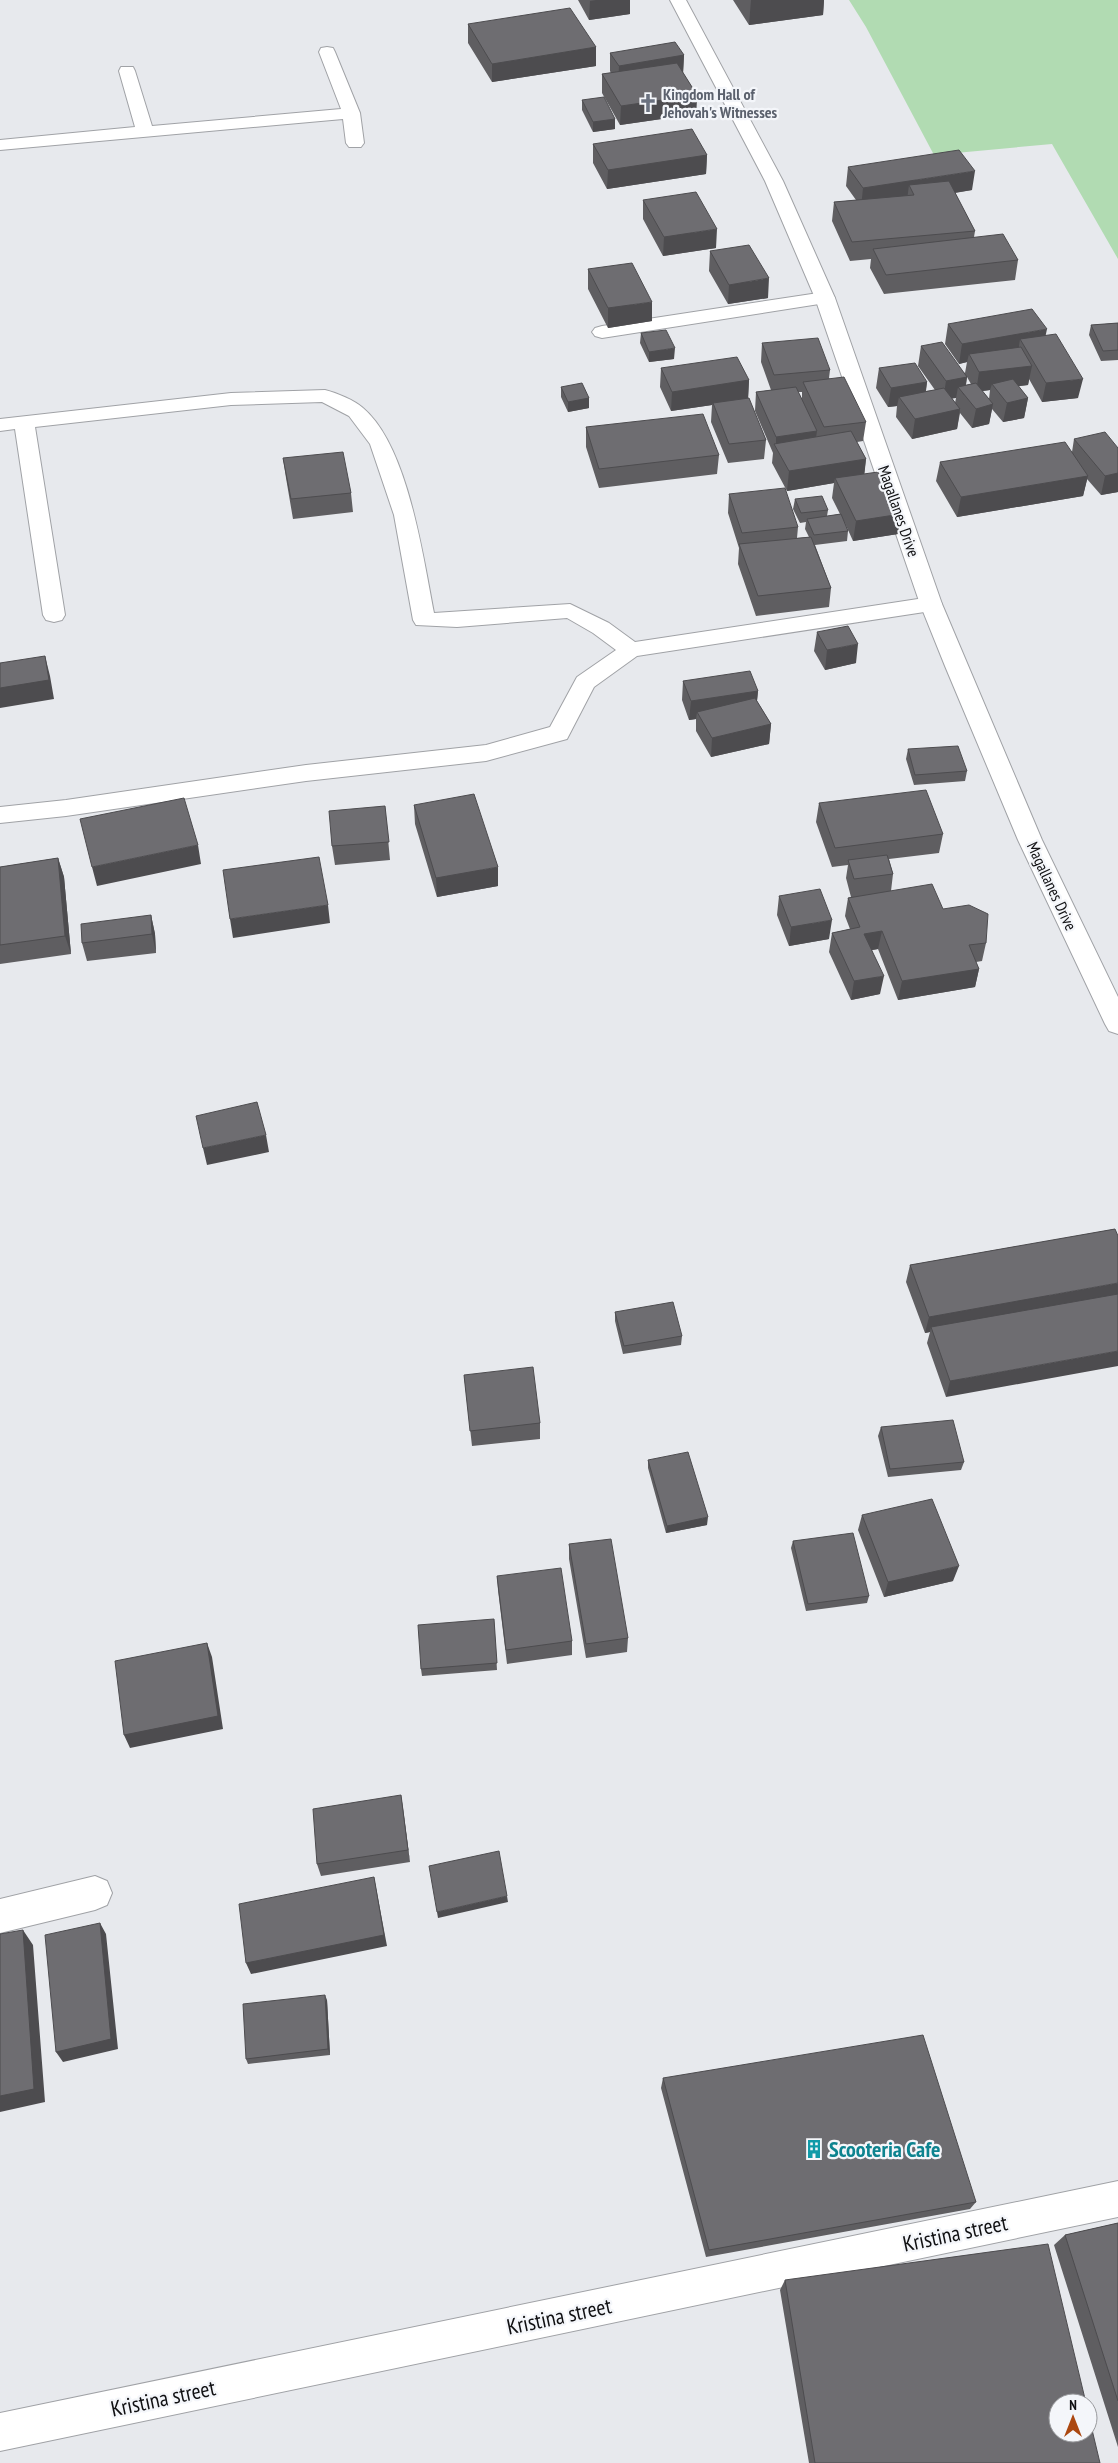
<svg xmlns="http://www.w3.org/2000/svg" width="1118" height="2463" font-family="'PT Sans Narrow',sans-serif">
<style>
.green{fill:#b1dbb2}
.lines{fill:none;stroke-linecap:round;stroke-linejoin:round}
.minor-casing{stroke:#a0a2a6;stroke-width:2}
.tertiary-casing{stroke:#a0a2a6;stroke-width:2}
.minor{fill:#fff;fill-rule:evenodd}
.tertiary{fill:#fff;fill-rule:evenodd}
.wall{fill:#5f5e61;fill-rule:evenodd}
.shaded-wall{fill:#4d4c4f}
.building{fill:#6e6d71;stroke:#4d4c4f}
.labels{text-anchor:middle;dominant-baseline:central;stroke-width:4.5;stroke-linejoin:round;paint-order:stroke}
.far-worship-label{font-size:16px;font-weight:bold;fill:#5b616d;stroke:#f4f6fa;text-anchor:start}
.far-street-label{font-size:16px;fill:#101012;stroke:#f4f6fa}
.near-culture-label{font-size:22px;font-weight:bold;fill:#0d838f;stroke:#f4f6fa;text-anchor:start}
.near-street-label{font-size:22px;fill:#101012;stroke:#f4f6fa}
</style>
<rect width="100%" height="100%" fill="#e7e9ed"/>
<path class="green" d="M849 0H1118V259L1052 144 934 155 866 27Z"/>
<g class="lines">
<g class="minor-casing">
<path id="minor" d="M327 47 333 48 335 52 360 113 364 143 361 147H349L346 143 343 119 0 150V140L135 127 119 71 121 67H133L135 71 152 126 341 109 319 52 321 48Z
M825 292 832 294 835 298 832 302 602 338 595 336 592 332 595 328 602 326Z
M325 390C337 393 354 400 363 408 408 446 423 557 434 613L570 604 609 623 635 642 931 597 939 599 942 604 939 609 931 611 637 656 594 687 567 739 486 761 306 781 66 816 0 823V807L66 800 306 765 486 745 550 727 577 677 616 650 593 633 567 618 457 627 416 625 413 620 394 515 370 444 349 416 322 402 231 405 35 427 65 615 62 620 54 622 46 620 43 615 15 429 0 431V419L231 393Z
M95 1876 107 1881 112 1893 107 1905 95 1910 0 1933V1899Z
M1118 2181V2217L0 2451V2413Z"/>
</g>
<g class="tertiary-casing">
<path id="tertiary" d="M670 0H686L783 181 835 298 942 604 1042 840 1118 997V1034L1109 1031 1105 1024 1018 840 945 666 920 604 815 298 765 181Z"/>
</g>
<use href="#minor" class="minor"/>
<use href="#tertiary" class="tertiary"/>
</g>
<path class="wall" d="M578 0H630V14L589 20Z
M733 0H824L823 15 749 25Z
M468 24 596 47V66L492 82 468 43Z
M610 53 684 55 683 73 697 95 696 114 620 125 602 93V74L611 73 610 71Z
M582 100 615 119V129L593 132 582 110Z
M593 144 707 155 706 174 607 189 593 163Z
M848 167 972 190 955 193 975 231 974 237 1018 260 1015 280 884 294 870 268 871 259 850 261 832 221 834 202 856 200 846 186Z
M643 200 716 248 663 256 643 219Z
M710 251 768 298 728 304 709 271Z
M588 269 652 321 608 328 588 289Z
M1118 323V360L1101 361 1089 335 1091 325Z
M948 324 1046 335 1078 398 1042 402 1029 379 1028 385 1018 386 1028 398 1024 418 1003 422 992 409 989 424 972 428 960 413 957 429 912 439 896 417 897 406 888 407 876 388 879 368 927 382 926 391 935 390 918 366 921 346 965 373 967 362 959 364 945 344ZM967 377 971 384 966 385ZM990 390 989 399 982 391ZM952 398H956L955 403Z
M641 333 674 359 649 362 640 343Z
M762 343 830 370 829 378 866 422 863 441 857 442 866 459 864 474 901 514 898 534 853 541 844 521 848 531 847 541 815 545 831 588 829 607 756 616 738 564 739 548 728 513 729 494 798 527 797 538 809 537 805 529 806 522 800 523 793 509 795 499 828 510 827 516 840 514 832 498 834 483 787 491 772 463 773 453 755 411 756 392 771 390 761 362ZM798 392H802V399Z
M661 368 749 380 748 399 766 440 764 459 728 463 711 422 712 405 671 411 660 387Z
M561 387 589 398V408L568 412 561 397Z
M586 427 719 455 717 474 599 488 586 447Z
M1074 439 1118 448V492L1101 495 1087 479 1083 496 957 517 936 481 940 462 1072 452Z
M283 458 351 493 353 512 293 519 286 478Z
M817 632 856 663 825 670 814 651Z
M683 681 758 691 757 701 771 724 769 744 711 757 696 731V719L689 720 682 700Z
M908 749 967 771 965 781 914 785 906 759Z
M819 803 943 834 939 853 889 859 893 874 891 891 943 909 986 943 982 961 976 962 979 969 975 987 898 1000 878 949 872 950 880 994 851 1000 829 952 832 933 850 929 845 916 848 898 851 897 846 878 848 865 832 867 816 822Z
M414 805 498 886 437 897 415 824Z
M385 806 390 860 335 865 332 846Z
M58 858 64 877 71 954 0 964V867Z
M779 896 829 939 789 946 777 915Z
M151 915 155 934 156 953 87 961 82 943Z
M1115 1229 946 1397 927 1343 930 1332 925 1333 906 1282 910 1265Z
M615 1312 682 1336 681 1345 623 1354 615 1321Z
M464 1375 540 1423V1439L472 1446Z
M881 1427 964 1462 961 1470 888 1477 878 1436Z
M648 1460 707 1525 666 1533 648 1468Z
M862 1515 953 1581 884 1597 858 1530Z
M793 1541 869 1596 867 1603 806 1611 791 1548Z
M569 1544 628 1638 627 1652 586 1658 569 1559Z
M497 1576 572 1641V1655L507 1664 498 1590Z
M494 1619 497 1670 422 1676 421 1669Z
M401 1795 410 1862 321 1876 317 1864Z
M327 2000 330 2055 248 2064 246 2059Z
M663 2078 976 2202 970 2209 706 2257 661 2088Z
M1118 2223V2447L1054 2245 1065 2235Z
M785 2280 1100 2463H809L780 2290Z"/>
<path class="shaded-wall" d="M596 0H630V14L589 20 590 1Z
M751 0H824L823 15 749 25Z
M596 47V66L492 82V64Z
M684 55 683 74 618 84 619 66Z
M697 95 696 114 620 125 621 106Z
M615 119V129L593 132V122Z
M707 155 706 174 607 189 608 170Z
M975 171 972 190 914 199V195L909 185 907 200 861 208 863 188Z
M717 229 716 248 663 256 664 237Z
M769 278 768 298 728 304 729 285Z
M652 302V321L608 328V308Z
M1047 329 1043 348 1020 339 1018 353 969 354 967 362 959 364 962 344Z
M675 348 674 359 649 362V352Z
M1032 366 1028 385 996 389 992 384 990 390 976 392 979 372Z
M967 377 964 395 958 387 956 398 943 400 946 381Z
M1083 379 1078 398 1042 402 1046 383Z
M749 380 748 399 713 403 712 405 671 411 672 392Z
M927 382 924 402 899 397 897 406 888 407 891 388Z
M589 398V408L568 412V402Z
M1028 398 1024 418 1003 422 1007 403Z
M993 404 989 424 972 428 976 409Z
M960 409 957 429 912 439 915 419Z
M817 431 814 451 776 447V437Z
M866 459 864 478H835L834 483 787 491 789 471Z
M1118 473V492L1101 495 1105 476Z
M1088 476 1083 496 957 517 961 497Z
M901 514 898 534 853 541 856 521Z
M858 644 856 663 825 670 827 650Z
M45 656 50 676 54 699 0 708V688Z
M758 691 756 710 697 712 696 719 689 720 691 701Z
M771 724 769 744 711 757 712 738Z
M198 845 201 864 97 886 92 867Z
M58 858 64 877 71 954 65 936Z
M498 867V886L437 897 436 878Z
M328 905 330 923 233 938 230 919Z
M151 915 155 934 156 953 152 934Z
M832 920 829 939 789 946 791 927Z
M882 931 878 949 860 952 864 934Z
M979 969 975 987 898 1000 902 981Z
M884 976 880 994 851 1000 854 981Z
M266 1135 269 1152 207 1165 203 1148Z
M1118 1283V1299L931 1327 930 1332 925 1333 929 1317Z
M1118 1351V1366L946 1397 950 1381Z
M708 1517 707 1525 666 1533 667 1526Z
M959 1566 953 1581 884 1597 888 1582Z
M207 1643 212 1657 223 1729 130 1748 124 1735Z
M401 1795 403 1808 410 1862 408 1850Z
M374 1877 387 1946 251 1974 246 1963Z
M507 1896 508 1902 438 1918 437 1912Z
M100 1923 106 1934 118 2049 63 2062 56 2052Z
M23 1930 33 1945 45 2102 0 2112V2096Z
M325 1995 327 2000 330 2055 328 2049Z"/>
<path class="building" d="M570 8 596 47 492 64 468 24Z
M675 42 684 55 619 66 610 53Z
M677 63 697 95 621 106 602 74Z
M604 97 615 119 593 122 582 100Z
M692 129 707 155 608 170 593 144Z
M959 150 975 171 863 188 848 167Z
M949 181 975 231 852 242 834 202 914 195 909 185Z
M696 192 717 229 664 237 643 200Z
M1003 234 1018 260 886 275 873 249Z
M749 245 769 278 729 285 710 251Z
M632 263 652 302 608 308 588 269Z
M1032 309 1047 329 962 344 948 324Z
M1118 323V350L1103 351 1091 325Z
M666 330 675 348 649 352 641 333Z
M1056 334 1083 379 1046 383 1020 339Z
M818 338 830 370 774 375 762 343Z
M942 342 967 377 946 381 921 346Z
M1021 347 1032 366 979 372 969 354Z
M737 357 749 380 672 392 661 368Z
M915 363 927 382 891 388 879 368Z
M844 377 866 422 824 427 803 382Z
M1013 379 1028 398 1007 403 992 384Z
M582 383 589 398 568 402 561 387Z
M976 383 993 404 976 409 958 387Z
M796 387 817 431 776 437 756 392Z
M944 388 960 409 915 419 899 397Z
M749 398 766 440 729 444 713 403Z
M703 414 719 455 599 469 586 427Z
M851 431 866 459 789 471 774 444Z
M1105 432 1118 448V473L1105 476 1074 439Z
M1065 442 1088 476 961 497 940 462Z
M343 452 351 493 291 499 283 458Z
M878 472 901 514 856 521 835 478Z
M785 488 798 527 742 533 729 494Z
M822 496 828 510 801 513 795 499Z
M841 514 848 531 814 535 807 519Z
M811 537 831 588 758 596 739 544Z
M848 626 858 644 827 650 817 632Z
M45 656 49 680 0 688V663Z
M750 671 758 691 691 701 683 681Z
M755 698 771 724 712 738 697 712Z
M958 746 967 771 915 775 908 749Z
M926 790 943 834 835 848 819 803Z
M474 794 498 867 436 878 414 805Z
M184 798 198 845 92 867 80 819Z
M385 806 389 842 332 846 329 811Z
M887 855 893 874 854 879 848 860Z
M319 857 328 905 230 919 223 870Z
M58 858 65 936 0 945V867Z
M932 884 943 909 969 905 988 914 986 943 969 945 979 969 902 981 882 931 864 934 884 976 854 981 832 933 860 927 848 898Z
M820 889 832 920 791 927 779 896Z
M151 915 152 934 82 943 81 924Z
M257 1102 266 1135 203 1148 196 1116Z
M1115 1229 1118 1236V1283L929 1317 910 1265Z
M1118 1294V1351L950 1381 931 1327Z
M673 1302 682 1336 624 1346 615 1312Z
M533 1367 540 1423 470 1431 464 1375Z
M953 1420 964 1462 890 1469 881 1427Z
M688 1452 708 1517 667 1526 648 1460Z
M932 1499 959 1566 888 1582 862 1515Z
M853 1533 869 1596 808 1604 793 1541Z
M611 1539 628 1638 586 1644 569 1544Z
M561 1568 572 1641 506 1650 497 1576Z
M494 1619 497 1663 421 1669 418 1625Z
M207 1643 218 1716 124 1735 115 1661Z
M401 1795 408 1850 317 1864 313 1809Z
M499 1851 507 1896 437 1912 429 1866Z
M374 1877 384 1935 246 1963 239 1904Z
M100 1923 111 2039 56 2052 45 1935Z
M23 1930 34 2089 0 2096V1934Z
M325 1995 328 2049 246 2059 243 2004Z
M923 2035 976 2202 709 2250 663 2078Z
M1118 2223V2401L1065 2235Z
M1048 2244 1086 2403H1058V2433H1088V2413L1100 2463H815L785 2280Z"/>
<defs>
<g id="church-bare" transform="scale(1.5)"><path d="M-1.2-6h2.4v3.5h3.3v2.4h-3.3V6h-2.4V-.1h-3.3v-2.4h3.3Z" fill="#6b7280" stroke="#f4f6fa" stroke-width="2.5" paint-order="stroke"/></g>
<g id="building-bare" transform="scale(1.5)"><path d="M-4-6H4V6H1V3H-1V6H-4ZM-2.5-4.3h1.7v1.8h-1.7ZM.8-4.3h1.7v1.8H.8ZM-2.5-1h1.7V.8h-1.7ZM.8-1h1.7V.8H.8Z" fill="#0f9aa8" stroke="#f4f6fa" stroke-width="2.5" paint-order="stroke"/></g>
</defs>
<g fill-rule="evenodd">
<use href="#church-bare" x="648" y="103"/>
<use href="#building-bare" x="814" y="2149"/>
</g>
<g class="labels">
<g class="far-worship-label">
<text x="663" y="94">Kingdom Hall of<tspan x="663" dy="18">Jehovah's Witnesses</tspan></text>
</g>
<g class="far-street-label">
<text transform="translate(899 511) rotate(71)">Magallanes Drive</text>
<text transform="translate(1052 886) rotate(65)">Magallanes Drive</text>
</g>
<g class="near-culture-label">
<text x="829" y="2149">Scooteria Cafe</text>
</g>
<g class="near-street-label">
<text transform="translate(955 2233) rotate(-12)">Kristina street</text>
<text transform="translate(559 2316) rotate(-12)">Kristina street</text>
<text transform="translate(163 2398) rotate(-12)">Kristina street</text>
</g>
</g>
<g transform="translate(1073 2418)"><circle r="24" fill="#f4f6fa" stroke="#999a9d"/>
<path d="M0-4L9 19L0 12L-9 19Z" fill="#ab4811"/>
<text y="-8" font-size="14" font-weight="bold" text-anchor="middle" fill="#101012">N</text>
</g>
</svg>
